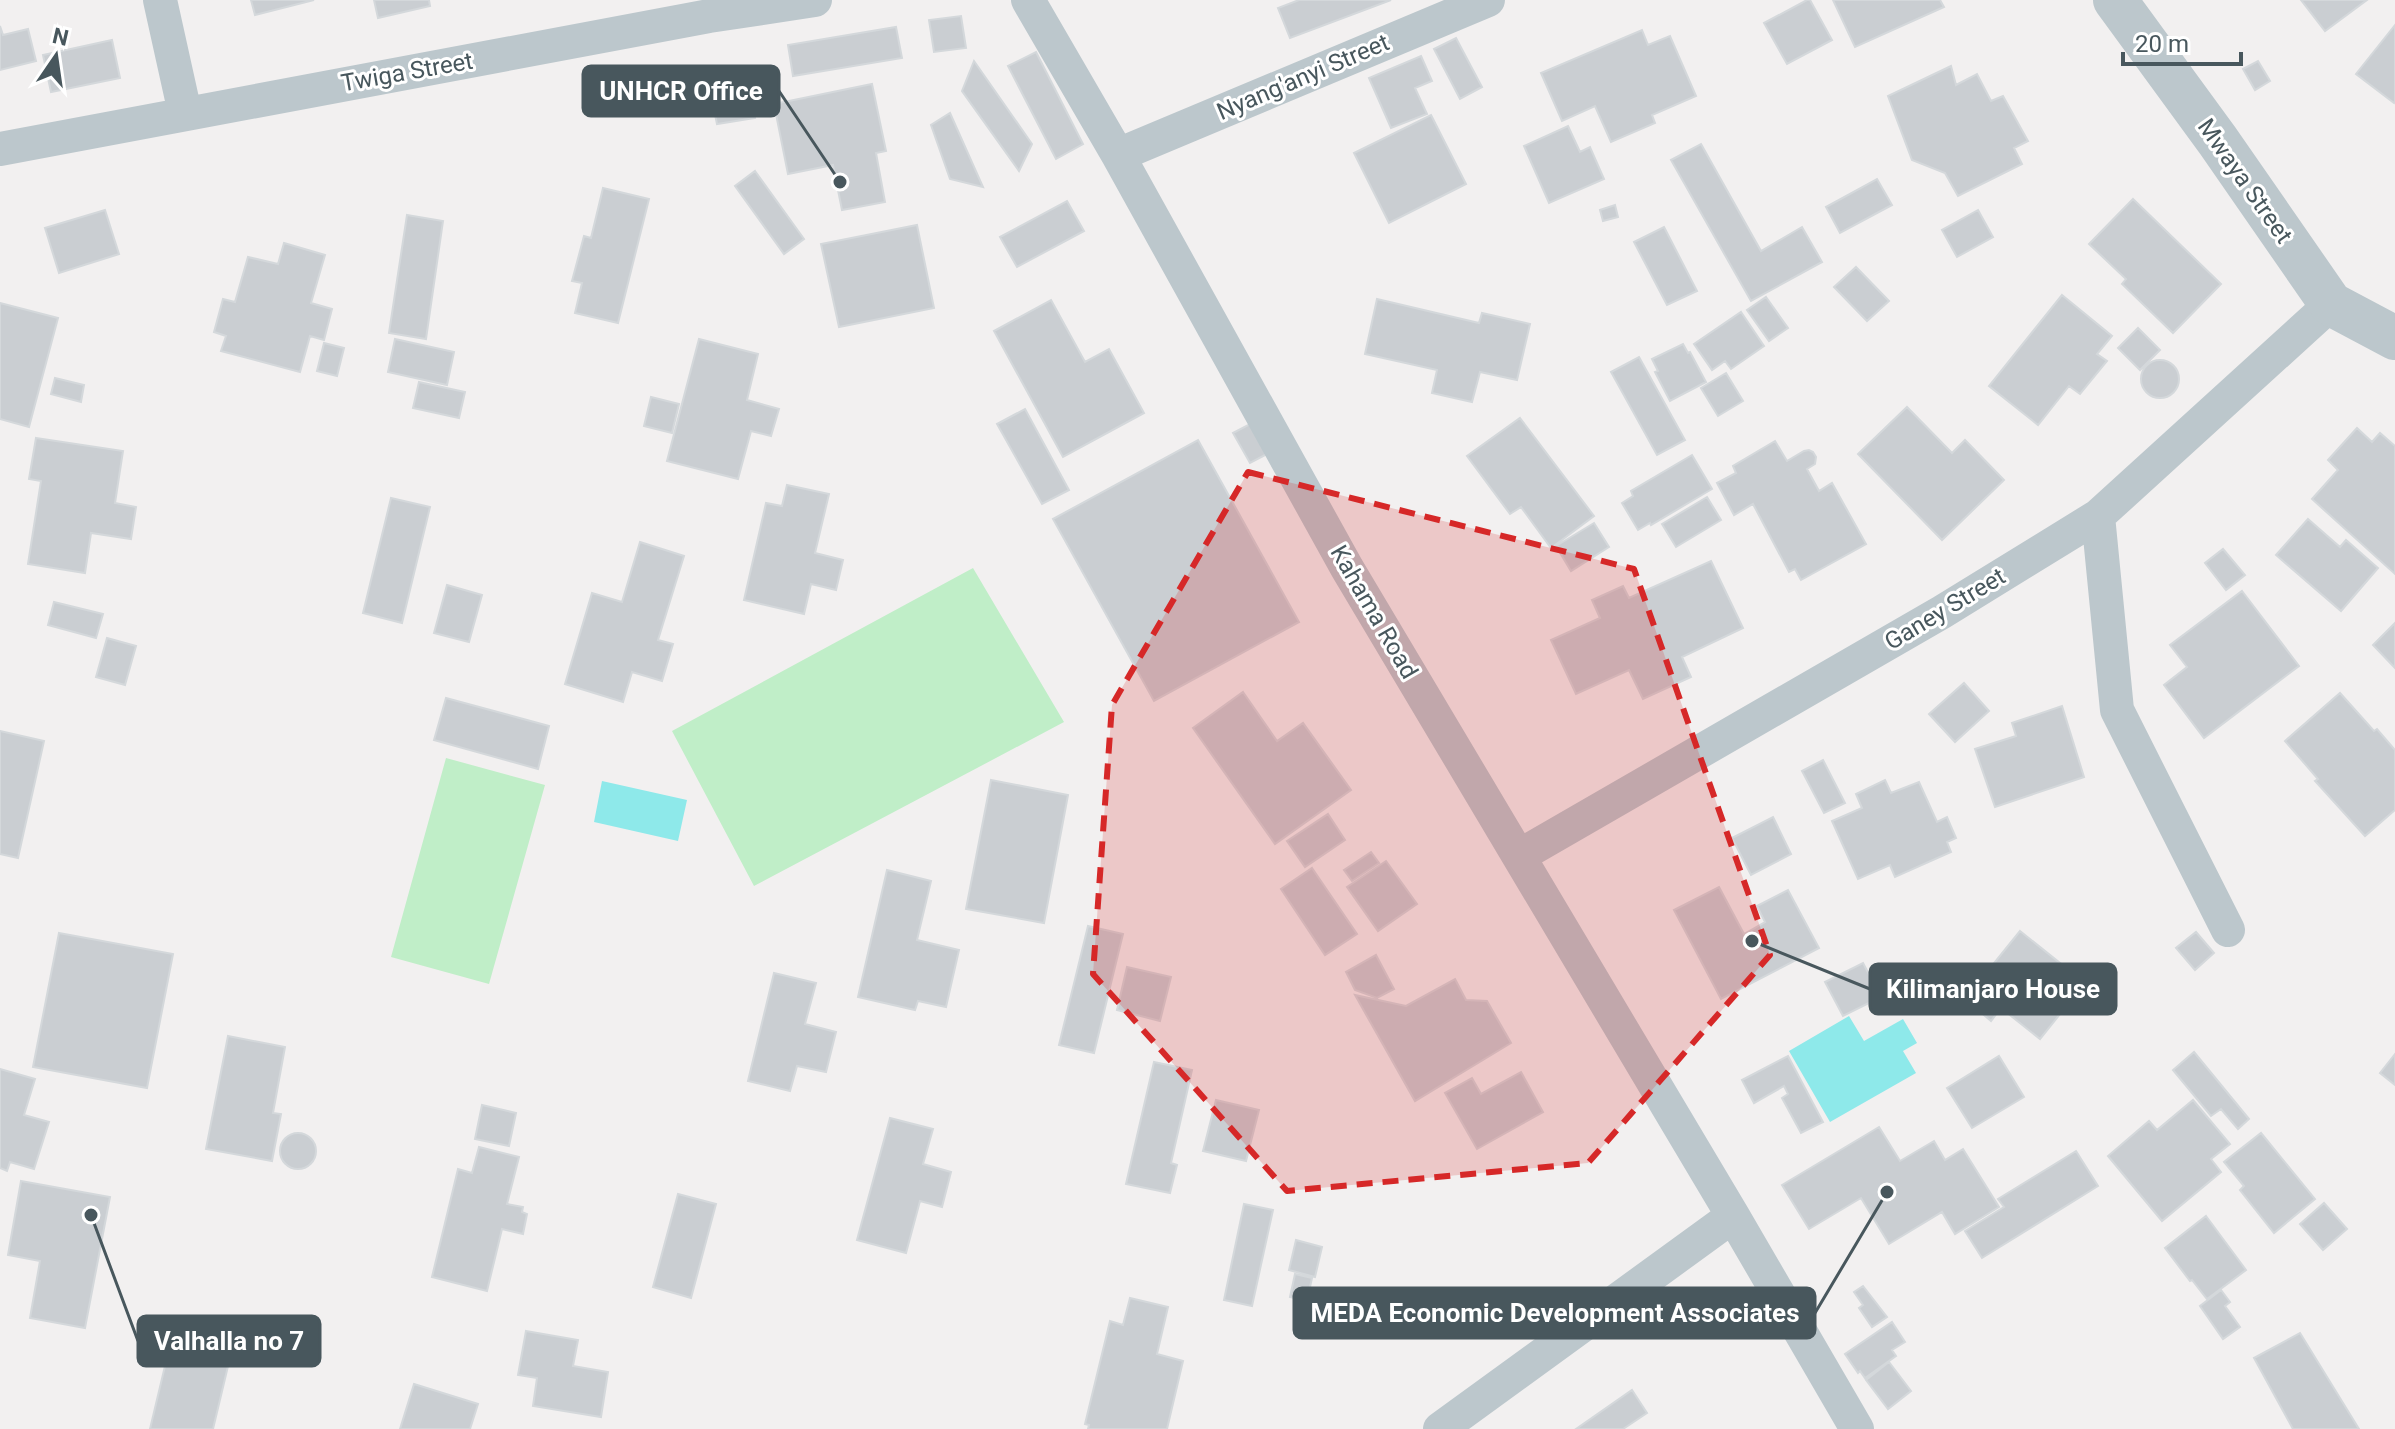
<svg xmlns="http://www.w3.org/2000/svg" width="2395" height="1429" font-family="Roboto,sans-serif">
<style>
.green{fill:#c0eec8}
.water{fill:#8ee9ea}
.building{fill:#caced2;stroke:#d4d8db;stroke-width:2}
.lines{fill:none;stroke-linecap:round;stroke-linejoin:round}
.minor{stroke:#bcc7cc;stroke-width:34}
.tertiary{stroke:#bcc7cc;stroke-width:44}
.marked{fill:#d62828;fill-opacity:0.2;stroke:#d62828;stroke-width:6;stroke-dasharray:16 10;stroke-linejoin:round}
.labels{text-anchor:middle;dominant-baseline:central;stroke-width:6;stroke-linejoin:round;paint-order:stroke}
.street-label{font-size:24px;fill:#48575d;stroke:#fff}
.leader{fill:none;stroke:#48575d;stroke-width:3}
.callout-dot{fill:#48575d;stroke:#fff;stroke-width:3}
.callout{fill:#48575d;stroke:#48575d;stroke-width:3}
.callout-label{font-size:26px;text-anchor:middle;font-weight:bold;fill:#fff}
</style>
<rect width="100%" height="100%" fill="#f2f0f0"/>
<path class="green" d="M973 568 1064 722 754 886 672 731Z
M446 758 545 785 489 984 391 957Z"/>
<path class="water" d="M602 781 687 800 678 841 594 822Z
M1849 1016 1864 1041 1903 1019 1917 1043 1903 1051 1916 1073 1830 1122 1789 1051Z"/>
<path class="building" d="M251 0H314L255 15Z
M374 0H429L430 6 378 18Z
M1299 0H1391L1290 38 1278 8Z
M1807 0H1810L1832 40 1787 64 1764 23Z
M1833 0H1940L1944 7 1855 47Z
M2301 0H2367L2325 31Z
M961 16 966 48 934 52 929 20Z
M2395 25V101L2394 103 2356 74Z
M0 26 3 35 28 29 36 61 0 70Z
M896 27 902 58 793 76 788 45Z
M1642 30 1648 45 1670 36 1696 96 1652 115 1655 123 1611 142 1595 106 1562 121 1541 73Z
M1456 38 1482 87 1460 99 1434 49Z
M112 40 120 78 51 92 43 55Z
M1036 52 1083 144 1056 159 1008 66Z
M1421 56 1432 81 1415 88 1427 114 1391 128 1369 78Z
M974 61 1032 144 1019 171 962 91Z
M2258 61 2270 81 2255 90 2243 69Z
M1951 66 1956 85 1977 74 1991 101 2003 96 2028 141 2014 148 2022 164 1958 196 1945 173 1912 160 1888 96Z
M872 84 886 151 876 153 885 202 842 210 833 165 788 174 774 104Z
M749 88 755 118 717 124 711 95Z
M950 113 983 187 950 179 931 125Z
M1431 115 1466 184 1389 223 1354 153Z
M1568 126 1580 152 1590 147 1604 179 1549 203 1524 146Z
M1701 144 1761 251 1802 227 1822 262 1751 301 1671 160Z
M755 171 804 239 784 254 735 186Z
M1877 179 1892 205 1840 233 1826 207Z
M603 188 649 199 618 323 575 313 582 283 572 281 584 236 591 238Z
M2133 199 2221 284 2173 333 2122 284 2126 279 2089 244Z
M1067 201 1084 231 1017 267 1000 237Z
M1615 205 1618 217 1603 221 1600 210Z
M105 210 119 254 59 273 45 228Z
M1978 210 1993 237 1957 257 1942 230Z
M407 215 443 221 426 339 389 333Z
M917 225 934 308 839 327 821 244Z
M1664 227 1697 291 1667 305 1634 242Z
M284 243 325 255 311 303 332 309 324 340 310 336 300 372 221 351 226 336 214 332 223 299 235 302 248 257 278 264Z
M1856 267 1889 301 1867 321 1834 287Z
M2062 295 2112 336 2097 354 2107 361 2080 394 2069 386 2038 425 1989 386Z
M1766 297 1788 328 1769 341 1747 310Z
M1377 299 1479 323 1482 313 1530 324 1517 380 1480 372 1472 402 1432 393 1437 370 1365 354Z
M1051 300 1085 362 1109 349 1144 413 1063 457 994 331Z
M0 303 58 318 29 427 0 419Z
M1741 312 1764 346 1731 369 1725 361 1712 370 1694 344Z
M2138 328 2160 350 2140 370 2118 348Z
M395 339 454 352 447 385 388 372Z
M699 339 758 354 747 400 779 409 771 436 751 431 738 479 667 461Z
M324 343 344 348 337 376 317 371Z
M1683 344 1688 353 1690 352 1706 382 1670 401 1655 372 1658 371 1652 359Z
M1639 357 1685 440 1657 455 1611 372Z
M2141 379a19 19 0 1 1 38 0a19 19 0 1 1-38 0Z
M1726 373 1743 401 1718 416 1701 388Z
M55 378 84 385 81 402 51 394Z
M419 382 465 392 459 418 413 408Z
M651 397 679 404 672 433 644 426Z
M1907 407 1952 453 1965 440 2004 480 1942 540 1858 454Z
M1025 409 1069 490 1042 504 997 424Z
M1520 418 1594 516 1551 548 1521 507 1510 514 1467 456Z
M1250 424 1267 454 1250 463 1233 433Z
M2357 428 2372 442 2380 433 2395 446V574L2312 499 2338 470 2328 460Z
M36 438 123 451 115 503 136 507 131 539 91 533 85 573 28 564 41 481 29 479Z
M1198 440 1299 622 1154 701 1053 519Z
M1775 441 1787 461 1804 451 1809 450 1813 452 1816 457 1815 464 1807 469 1819 491 1832 483 1866 544 1801 580 1795 569 1789 572 1753 504 1734 515 1717 483 1736 473 1733 466Z
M1692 455 1712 489 1651 525 1650 523 1638 530 1622 503 1633 496 1631 491Z
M787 485 829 494 815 553 843 560 836 590 811 584 804 614 744 600 766 503 782 506Z
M1707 497 1721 520 1676 547 1662 524Z
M391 498 430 507 402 623 363 613Z
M2308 519 2340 547 2346 540 2378 568 2341 611 2276 555Z
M1594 523 1609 547 1571 571 1556 546Z
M640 542 684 556 658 640 673 644 662 681 632 672 623 702 565 684 592 593 622 602Z
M2223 549 2245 575 2226 590 2205 563Z
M1711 561 1743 628 1682 657 1691 677 1643 699 1629 670 1576 694 1551 640 1600 618 1592 600 1623 586 1629 598Z
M447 585 482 595 469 642 434 633Z
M2242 591 2299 666 2204 738 2164 685 2187 667 2170 645Z
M54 602 103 614 96 638 48 625Z
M2395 623V668L2373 645Z
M107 638 136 646 125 685 96 677Z
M1964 683 1989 711 1955 742 1929 714Z
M1243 692 1277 741 1303 723 1351 790 1275 844 1193 728Z
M2340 693 2374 731 2377 729 2395 750V810L2365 836 2315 781 2318 779 2285 741Z
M446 698 549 726 538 769 434 740Z
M2062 706 2084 777 1995 807 1975 749 2016 736 2012 723Z
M0 731 44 741 18 858 0 854Z
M1823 760 1845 803 1824 813 1802 771Z
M991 780 1068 795 1044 923 966 909Z
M1885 780 1891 793 1919 782 1937 822 1947 817 1956 838 1947 842 1951 852 1895 877 1890 865 1858 879 1832 821 1862 808 1856 794Z
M1328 814 1345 840 1305 867 1287 841Z
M1773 817 1791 854 1751 875 1732 838Z
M1371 852 1379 863 1352 881 1344 870Z
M1386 861 1417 904 1378 931 1347 887Z
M1312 868 1357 934 1325 955 1281 889Z
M887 870 931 881 917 940 959 950 946 1007 918 1001 915 1010 858 997Z
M1719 887 1744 934 1765 922 1757 906 1788 890 1819 948 1721 999 1674 910Z
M1088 926 1123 934 1094 1053 1059 1045Z
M2020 931 2085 983 2040 1039 2001 1008 1991 1021 1965 999Z
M2196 932 2214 953 2195 970 2176 948Z
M59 933 173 954 147 1088 33 1067Z
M1376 955 1394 989 1377 998 1355 990 1346 972Z
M1863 963 1881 997 1843 1016 1825 982Z
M1127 967 1171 977 1160 1021 1117 1010Z
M774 973 816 983 805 1024 836 1032 826 1072 797 1066 790 1091 748 1081Z
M1455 979 1466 1000 1487 1001 1511 1043 1415 1101 1355 995 1406 1006Z
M228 1036 285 1047 273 1113 281 1114 272 1161 206 1149Z
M2194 1052 2249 1119 2238 1129 2221 1109 2211 1116 2173 1070Z
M2395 1054V1085L2380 1073Z
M1788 1056 1823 1122 1801 1133 1782 1098 1788 1094 1784 1086 1754 1103 1742 1080Z
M1999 1056 2024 1097 1972 1128 1947 1088Z
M1154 1062 1192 1070 1171 1163 1177 1165 1170 1193 1126 1184Z
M0 1069 35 1079 24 1115 49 1122 34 1169 10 1162 7 1171 0 1168Z
M1521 1072 1543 1112 1477 1149 1445 1093 1472 1078 1481 1094Z
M1216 1100 1259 1110 1246 1161 1203 1151Z
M2193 1100 2230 1144 2211 1159 2221 1172 2162 1221 2108 1156 2149 1121 2157 1130Z
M482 1105 516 1113 509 1146 475 1139Z
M890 1118 933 1129 923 1164 951 1172 942 1207 920 1201 906 1253 857 1240Z
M1879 1127 1900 1161 1934 1141 1945 1160 1963 1149 1999 1207 1955 1234 1942 1212 1889 1244 1861 1198 1809 1229 1782 1185Z
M280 1151a18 18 0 1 1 36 0a18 18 0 1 1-36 0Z
M2261 1133 2315 1199 2274 1233 2240 1190 2244 1186 2224 1162Z
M479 1147 519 1157 507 1204 523 1207 522 1212 527 1214 523 1234 502 1229 487 1291 432 1277 458 1169 472 1173Z
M2076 1151 2098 1186 1982 1258 1965 1231 2004 1207 1998 1199Z
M21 1181 110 1197 85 1328 30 1318 40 1261 8 1255Z
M678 1194 716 1204 691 1298 653 1287Z
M2324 1203 2347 1229 2323 1250 2300 1224Z
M1244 1204 1273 1210 1252 1306 1224 1300Z
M2206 1216 2246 1270 2207 1299 2192 1280 2190 1281 2165 1248Z
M1296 1240 1322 1247 1315 1277 1289 1270Z
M1295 1274 1312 1278 1307 1301 1290 1297Z
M1863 1286 1887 1317 1872 1327 1859 1308 1863 1305 1854 1292Z
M2221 1290 2230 1302 2225 1306 2240 1327 2223 1339 2200 1306Z
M1130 1298 1168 1307 1157 1354 1183 1361 1167 1429H1088L1089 1425 1085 1424 1110 1321 1123 1325Z
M1892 1322 1905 1342 1892 1350 1896 1356 1865 1378 1860 1371 1858 1373 1845 1354Z
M157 1323 234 1341 213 1429H150L165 1366 148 1362Z
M526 1331 578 1340 573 1366 608 1372 601 1417 533 1406 537 1378 518 1375Z
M2300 1333 2359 1429H2293L2254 1358Z
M1889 1362 1911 1391 1888 1409 1866 1380Z
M414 1384 478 1404 470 1429H400Z
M1632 1390 1647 1413 1623 1429H1576Z"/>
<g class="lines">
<path class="minor" d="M160 0 185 113
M1028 0 1118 155 1347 568 1733 1216 1857 1429
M0 149 709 16 815 0
M1118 155 1488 0
M2098 516 2117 710 2228 930
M1519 856 1942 612 2098 516 2331 304
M1440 1429 1733 1216"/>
<path class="tertiary" d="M2115 0 2218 141 2331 304 2395 338"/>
</g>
<path class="marked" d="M1248 472 1634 569 1770 955 1588 1163 1287 1191 1093 974 1112 705Z"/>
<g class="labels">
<g class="street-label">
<text transform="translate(407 72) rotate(-10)">Twiga Street</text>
<text transform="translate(1303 77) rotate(-23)">Nyang'anyi Street</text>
<text transform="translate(2245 181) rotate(55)">Mwaya Street</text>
<text transform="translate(1945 609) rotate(-31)">Ganey Street</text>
<text transform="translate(1374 612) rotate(60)">Kahama Road</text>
</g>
</g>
<path class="leader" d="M840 182L779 91M1752 941L1870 989M1887 1192L1815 1313M91 1215L138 1341"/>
<g class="callout-dot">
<circle cx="840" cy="182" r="8"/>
<circle cx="1752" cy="941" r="8"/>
<circle cx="1887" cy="1192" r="8"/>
<circle cx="91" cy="1215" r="8"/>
</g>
<g class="callout">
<rect x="583" y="66" width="196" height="50" rx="8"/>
<rect x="1870" y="964" width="246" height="50" rx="8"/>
<rect x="1294" y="1288" width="521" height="50" rx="8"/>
<rect x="138" y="1316" width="182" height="50" rx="8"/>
</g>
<g class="callout-label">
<text x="681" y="100">UNHCR Office</text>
<text x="1993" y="998">Kilimanjaro House</text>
<text x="1555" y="1322">MEDA Economic Development Associates</text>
<text x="229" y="1350">Valhalla no 7</text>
</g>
<g transform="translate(56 56) rotate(13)" stroke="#ffffff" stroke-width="6" paint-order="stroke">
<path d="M0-6L14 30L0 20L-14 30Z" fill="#48575d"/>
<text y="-12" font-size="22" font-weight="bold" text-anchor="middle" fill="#48575d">N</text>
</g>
<path d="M2123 52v12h118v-12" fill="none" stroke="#48575d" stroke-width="4"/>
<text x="2135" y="52" font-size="24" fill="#48575d" stroke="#ffffff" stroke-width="6" paint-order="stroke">20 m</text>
</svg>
